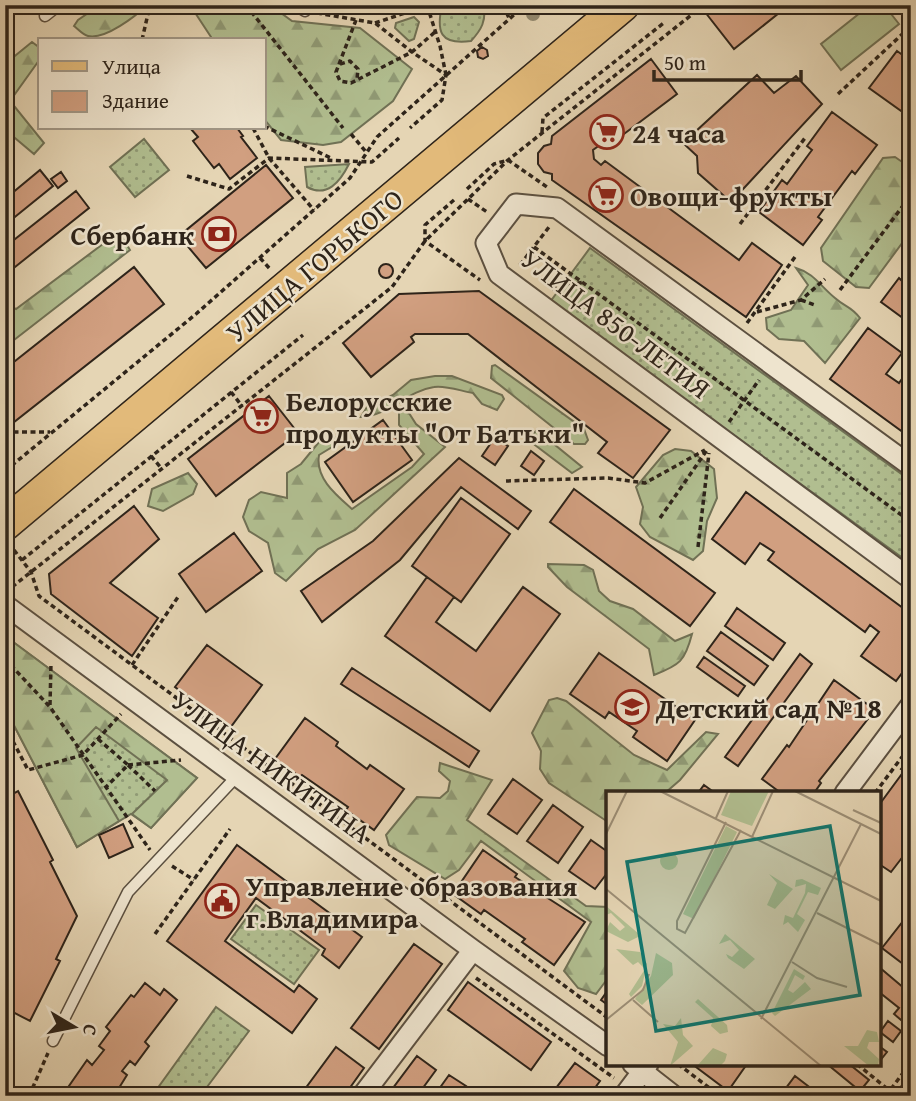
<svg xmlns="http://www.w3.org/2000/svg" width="916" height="1101" font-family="'Gentium Book Plus',serif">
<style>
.grass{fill:url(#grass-dots);stroke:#707155;stroke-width:2}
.forest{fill:url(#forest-firs);stroke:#707155;stroke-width:2}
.pitch{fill:#b1be90;stroke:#707155;stroke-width:2}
.building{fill:#d19f80;stroke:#2e241a;stroke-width:2}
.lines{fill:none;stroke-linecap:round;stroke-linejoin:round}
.service-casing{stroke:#5c5040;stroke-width:13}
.minor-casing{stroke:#5c5040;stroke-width:23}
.primary-casing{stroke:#2e241a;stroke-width:35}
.path{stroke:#2e241a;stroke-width:3.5;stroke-dasharray:5 3.5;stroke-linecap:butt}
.service{stroke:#eee4ce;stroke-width:10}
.minor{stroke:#eee4ce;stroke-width:19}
.primary{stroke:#e2ba7a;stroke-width:32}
.tree{fill:#928970}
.labels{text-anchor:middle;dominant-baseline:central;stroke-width:5;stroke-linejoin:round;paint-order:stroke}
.poi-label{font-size:28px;font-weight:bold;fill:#2e241a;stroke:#eee4ce;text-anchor:start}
.street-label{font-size:28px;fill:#2e241a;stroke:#eee4ce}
.inset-road{fill:none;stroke:#9c8e76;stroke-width:2}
.view{fill:#0f766e;fill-opacity:0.15;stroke:#0f766e;stroke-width:3.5}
.inset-edge{fill:none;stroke:#2e241a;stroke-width:3.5}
</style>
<defs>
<pattern id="grass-dots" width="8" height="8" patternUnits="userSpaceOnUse" patternTransform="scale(1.75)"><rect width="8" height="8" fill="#b1be90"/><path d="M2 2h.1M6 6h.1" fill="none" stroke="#909a75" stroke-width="1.8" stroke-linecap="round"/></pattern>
<pattern id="forest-firs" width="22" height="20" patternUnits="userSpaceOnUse" patternTransform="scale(1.75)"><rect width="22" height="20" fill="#b1be90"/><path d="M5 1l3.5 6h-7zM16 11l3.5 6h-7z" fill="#909a75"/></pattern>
</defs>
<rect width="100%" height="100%" fill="#e5d5b4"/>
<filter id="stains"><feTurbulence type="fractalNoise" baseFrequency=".00286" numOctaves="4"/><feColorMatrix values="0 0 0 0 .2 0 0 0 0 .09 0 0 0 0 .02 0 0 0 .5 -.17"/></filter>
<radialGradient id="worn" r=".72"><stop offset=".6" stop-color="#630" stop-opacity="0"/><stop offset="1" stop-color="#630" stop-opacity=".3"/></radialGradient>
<path class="grass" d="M442 5H484C486 21 482 29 471 41 440 45 436 32 442 5Z
M414 17 419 22 414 39 409 41 395 28 396 23Z
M144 139 169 170 135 197 110 167Z
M349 164C340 182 327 198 307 187L305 167Z
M590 248 911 481V564L550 302Z
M5 636 197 778 151 828 131 814 77 847 5 708Z
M256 905 319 950 294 984 231 939Z
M216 1007 249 1031 207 1087 213 1092 210 1096H152Z"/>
<path class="forest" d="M100 5H147C136 16 105 40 88 36 83 35 78 29 74 26L78 20Z
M190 5H270L292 21 360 28 412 69 393 101 341 142 323 145 281 140 264 119V40H213Z
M309 5H409L358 14Z
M32 42 40 48V59L10 101 44 143 34 154 9 133H5V64Z
M895 157 911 168V231L869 288 856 287 823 261 821 248 883 158Z
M119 232 130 250 5 347V304L16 309Z
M796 268C814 273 821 287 835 298 845 307 851 306 860 318L825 363 804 341 779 339 767 329 766 318 791 310 808 285Z
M495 365 584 429 588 440 585 444H574L491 378 492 366Z
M435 376H452L502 395 504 399 497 410 482 404 473 393C461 391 445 385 434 387 407 391 389 416 361 417L367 407 393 395 411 380Z
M399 410H407L416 424 445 447 355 530 318 549 286 581 275 573 268 543 249 531 243 517 249 500 261 492 287 498V473L301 464 319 442 342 436 337 444 319 455C315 478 336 495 352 509L412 467 424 454 399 425Z
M536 431 539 432 582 467 572 473 531 442V436Z
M675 449 691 451 714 469 717 498 707 521 703 551 693 560 650 537 640 524 643 507 636 487 663 455Z
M188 473 197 484 193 494 163 511 148 506 152 489Z
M548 564 584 565 593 570 599 591 610 601 633 609 675 641 692 634C685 661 680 665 654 675L649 649 567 587 548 567Z
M5 636 197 778 151 828 132 814 167 780 96 727 76 748 119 821 77 847 5 708Z
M557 698 566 701 634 755 667 770 706 732 718 734 680 780 665 793H608V822L549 783 540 769 541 751 532 733 549 700Z
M440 763 492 780 467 820 586 906 608 907V978L596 994 578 988 564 971 591 922 481 841 459 870 445 879 389 845 386 835 417 797 440 798 448 791 450 781 439 771Z"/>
<path class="pitch" d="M870 5H884L899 24 841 70 821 44Z"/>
<path class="building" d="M714 5H789L734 49 705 12Z
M482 47 487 50 488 56 483 59 478 57 477 51Z
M897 51 911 61V118L869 88Z
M651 59 677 94 608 146 604 142 593 150 594 159 601 165 605 161 739 260 752 243 782 265 746 317 552 180V174L544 172 538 164V153L544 146 551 144 552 136Z
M757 75 774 93 796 76 822 104 731 202 698 173 697 156 683 143Z
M832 112 877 145 855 174 852 171 818 217 822 220 803 245 759 212 782 180 787 184 809 154 812 150 807 146Z
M190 128H237L243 136 241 137 257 158 230 179 219 164 214 168 203 154 193 141 198 137Z
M266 165 293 198 206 268 179 236Z
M40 170 53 186 5 225V199Z
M61 172 67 181 58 188 51 179Z
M76 191 89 208 5 275V247Z
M379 271a7 7 0 1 1 14 0a7 7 0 1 1-14 0Z
M134 267 164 304 9 426 5 421V369Z
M911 267V324L881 302 899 278 901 280Z
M479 291 670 430 633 478 598 453 607 442 468 334H415L411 337 414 342 371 377 343 343 399 294Z
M868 328 902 353 886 374 899 383 904 376 911 380V438L830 379Z
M269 396 298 433 216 496 188 459Z
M383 420 412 460 353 502 325 462Z
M495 437 508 446 495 465 482 456Z
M531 451 544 461 534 475 521 466Z
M459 458 531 511 518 529 461 487 400 560 322 622 301 591 373 541Z
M574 489 715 593 690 626 550 522Z
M746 492 911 614V661L896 681 861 656 879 632 870 625 865 632 768 560 774 552 760 543 745 564 712 539Z
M461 498 510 534 461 602 412 566Z
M134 506 159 539 110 583 158 618 132 656 51 594 49 574Z
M234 533 262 571 206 612 179 574Z
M427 577 454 597 436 622 476 651 523 587 560 614 490 711 385 636Z
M737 608 785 643 773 660 725 626Z
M721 632 768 666 754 685 707 651Z
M207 645 262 685 230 728 175 687Z
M599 653 695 720 667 761 633 737 637 731 609 712 605 718 570 694Z
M800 654 812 664 738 766 725 757Z
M704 657 745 686 738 696 697 667Z
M352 668 479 751 469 767 341 684Z
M834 680 875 710 819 781 821 783 814 793H781L762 779 787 745 789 747Z
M305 718 338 742 336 746 367 769 370 765 404 789 374 830 346 810 348 807 302 775 300 777 275 759Z
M911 757V846L891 872 879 864V805L904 771 901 769Z
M513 779 542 800 517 834 488 814Z
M704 785 715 793H698Z
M18 791 53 860 50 862 77 916 56 959 60 961 30 1021 5 1008V798Z
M553 805 583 827 558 863 527 841Z
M123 824 133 847 109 858 99 835Z
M591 840 608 852V872L595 889 569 871Z
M237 845 362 937 339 968 322 955 325 949 256 898 225 941 294 992 299 985 317 999 292 1033 167 941Z
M483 850 517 874 515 877 585 922 554 965 522 942 525 939 484 910 481 914 453 894Z
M911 911V970L882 948Z
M414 944 442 964 379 1049 351 1028Z
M879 967 911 994V1020L907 1025 894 1014 899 1008 879 992Z
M468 982 551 1042 531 1070 448 1010Z
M145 983 160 995 164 989 177 1000 145 1042 149 1046 135 1065 130 1061 122 1071 127 1075 114 1096H62L87 1060 92 1065 104 1050 99 1046 110 1031 106 1027 131 995 134 997Z
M608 990V1005L601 1000Z
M888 1021 901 1031 893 1042 880 1032Z
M879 1046 887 1052 879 1062Z
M336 1047 364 1068 344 1096H306L302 1093Z
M417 1056 436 1070 417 1096H387Z
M575 1063 600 1081 589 1096H550Z
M692 1064H747L728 1091Z
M827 1064H849L869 1080 860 1091Z
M911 1073V1096H894Z
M449 1075 466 1086 459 1096H434Z
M795 1076 821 1096H780Z"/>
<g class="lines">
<g class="service-casing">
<path id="service" d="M295 5 305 11
M45 16 59 5
M53 1041 128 892 237 776"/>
</g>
<g class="minor-casing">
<path id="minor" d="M911 466 557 208 516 204 486 243 499 274 911 579
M5 605 473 950 608 1046
M845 793 911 705
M633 1064 674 1096
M362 1096 473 950
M624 1096 648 1064"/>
</g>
<g class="primary-casing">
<path id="primary" d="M5 524 623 5"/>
</g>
<path class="path" d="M246 5 343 128
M427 5 440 46 446 75
M503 5 509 18
M317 13 375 23 412 52 446 75 442 100 410 128
M356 20 336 72 340 81 351 83 412 52 435 32
M375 23 426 6
M142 40 150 5
M340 64 350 61 358 69 357 79
M838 94 911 26
M264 126 333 159
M253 128 269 158 314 210
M542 132 543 118 665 22
M351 134 367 153
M187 176 229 189 269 158 372 162 399 138
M467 189 494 164 508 160 547 187
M468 199 487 212
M454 200 425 225V241L480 280
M740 224 805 138
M534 247 911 522
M260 258 271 270
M520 265 549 227
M552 289 584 282
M840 290 911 195
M801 300 815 305
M757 312 801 300 825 279
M747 323 795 257
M231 392 242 406
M729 422 759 380
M5 432H50
M151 456 162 469
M5 471 196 314 350 178 377 137 525 5
M506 481 608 478 645 483 705 450
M660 518 707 450
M698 547 709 453
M14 550 31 572 39 596 608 1018
M22 560 303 335
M12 587 392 287 425 241 508 160 704 5
M5 659 50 707 150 850
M132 665 178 597
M50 705 51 663
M5 726 28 770 83 755 121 714
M98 739 128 765 106 787
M128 765 181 760
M128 765 155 791
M875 793 911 745
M172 866 194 880
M155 934 230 829
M476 978 614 1078
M678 1064 720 1096
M857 1064 890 1091
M29 1096 48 1053
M601 1096 606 1089
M886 1096 911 1062"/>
<use href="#service" class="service"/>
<use href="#minor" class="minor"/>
<use href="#primary" class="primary"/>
</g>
<circle class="tree" cx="533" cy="14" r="7"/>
<defs>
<g id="supermarket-ring" transform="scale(1.75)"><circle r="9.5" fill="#eee4ce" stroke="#8f2418" stroke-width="1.5"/><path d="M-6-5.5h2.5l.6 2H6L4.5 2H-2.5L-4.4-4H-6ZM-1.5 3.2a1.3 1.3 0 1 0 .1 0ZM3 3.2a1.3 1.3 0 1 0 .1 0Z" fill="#8f2418"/></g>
<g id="bank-ring" transform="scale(1.75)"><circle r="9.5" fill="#eee4ce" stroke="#8f2418" stroke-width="1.5"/><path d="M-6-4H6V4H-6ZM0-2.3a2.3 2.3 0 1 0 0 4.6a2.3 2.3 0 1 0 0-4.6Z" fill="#8f2418"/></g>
<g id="school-ring" transform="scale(1.75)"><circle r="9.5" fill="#eee4ce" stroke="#8f2418" stroke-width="1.5"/><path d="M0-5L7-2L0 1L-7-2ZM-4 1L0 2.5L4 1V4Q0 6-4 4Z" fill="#8f2418"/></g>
<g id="civic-ring" transform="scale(1.75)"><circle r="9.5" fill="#eee4ce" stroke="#8f2418" stroke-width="1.5"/><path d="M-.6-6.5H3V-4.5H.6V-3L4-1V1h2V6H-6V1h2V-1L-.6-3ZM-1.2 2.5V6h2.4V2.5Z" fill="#8f2418"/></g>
</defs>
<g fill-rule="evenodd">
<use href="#supermarket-ring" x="607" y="132"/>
<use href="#supermarket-ring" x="606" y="195"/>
<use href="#bank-ring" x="219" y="234"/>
<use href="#supermarket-ring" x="261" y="416"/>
<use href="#school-ring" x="632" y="707"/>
<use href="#civic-ring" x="222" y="901"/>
</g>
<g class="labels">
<g class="poi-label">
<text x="632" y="132">24 часа</text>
<text x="630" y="195">Овощи-фрукты</text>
<text x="194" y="234" text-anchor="end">Сбербанк</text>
<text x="286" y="400">Белорусские<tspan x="286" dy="32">продукты "От Батьки"</tspan></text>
<text x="656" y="707">Детский сад №18</text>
<text x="246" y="885">Управление образования<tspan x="246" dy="32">г.Владимира</tspan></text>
</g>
<g class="street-label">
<text transform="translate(314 265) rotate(-40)">УЛИЦА ГОРЬКОГО</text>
<text transform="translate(616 323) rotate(37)">УЛИЦА 850-ЛЕТИЯ</text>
<text transform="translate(272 766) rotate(36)">УЛИЦА НИКИТИНА</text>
</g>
</g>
<g transform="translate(606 791)">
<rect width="275" height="275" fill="#e5d5b4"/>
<path d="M120 35 131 41 88 128 77 123ZM0 115 33 143 32 146 22 151 0 140 4 131 14 140 19 136 5 122 0 124Z" fill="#b1be90"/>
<path d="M125 0H163L146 35 115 24ZM54 70a9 9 0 1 1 18 0a9 9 0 1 1-18 0ZM163 83 187 98 169 118 161 114 171 92ZM196 88 215 97 212 104 202 101 191 123 199 129 192 141 182 131 177 134 179 124 187 127 199 102 200 93 189 96 190 89ZM119 143 149 168 138 178 122 167 120 163 126 166 133 159 124 149 113 153ZM10 158 34 161 41 173 36 195 25 206 23 203 39 178 32 171 27 174ZM50 162 66 172 67 184 36 214 29 208 45 185ZM188 178 199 185 197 189 189 184 182 199 187 202 199 191 205 198 169 225 166 222ZM92 208 121 234 122 241 114 243 105 235 107 227 89 211ZM75 227 77 244 87 255 64 275 72 251 57 233 69 235ZM261 239 271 241 273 251H263L261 257 273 268 272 275H263L238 255H252ZM107 257 121 263 119 270 114 275H91Z" fill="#b1be90"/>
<path class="inset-road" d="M54 0 275 110M189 0 275 43M247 19 275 32M110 27 122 0M120 31 71 130V138L79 142 135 39M0 43 21 0M146 46 167 0M0 98 215 275M211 122 275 154M186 171 211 187 241 196M27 209 52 231M155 228 255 33M0 229 37 199 43 183"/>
<path class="view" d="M224 35 254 204 50 240 21 71Z"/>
<rect width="275" height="275" class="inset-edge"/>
</g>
<rect width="916" height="1101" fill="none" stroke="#e5d5b4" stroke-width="28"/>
<rect x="7" y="7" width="902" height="1087" fill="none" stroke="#2e241a" stroke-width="3.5"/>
<rect x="14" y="14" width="888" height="1073" fill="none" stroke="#2e241a" stroke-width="2"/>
<rect x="38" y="38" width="228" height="91" fill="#eee4ce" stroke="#a19786" stroke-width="2"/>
<rect x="52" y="61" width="35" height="10" fill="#e2ba7a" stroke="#a19786" stroke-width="2"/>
<text x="102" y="74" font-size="21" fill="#2e241a">Улица</text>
<rect x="52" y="91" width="35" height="21" fill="#d19f80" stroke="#a19786" stroke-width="2"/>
<text x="102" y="108" font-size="21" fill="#2e241a">Здание</text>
<g transform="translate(74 1027) rotate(100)" stroke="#eee4ce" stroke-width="5" paint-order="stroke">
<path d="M0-5L12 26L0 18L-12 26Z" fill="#2e241a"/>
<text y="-10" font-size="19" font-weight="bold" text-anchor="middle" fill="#2e241a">С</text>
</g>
<path d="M654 70v10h147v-10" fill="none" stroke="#2e241a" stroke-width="3.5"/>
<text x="664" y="70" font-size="21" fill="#2e241a" stroke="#eee4ce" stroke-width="5" paint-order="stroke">50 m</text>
<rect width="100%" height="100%" filter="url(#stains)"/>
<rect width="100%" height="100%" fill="url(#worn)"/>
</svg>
